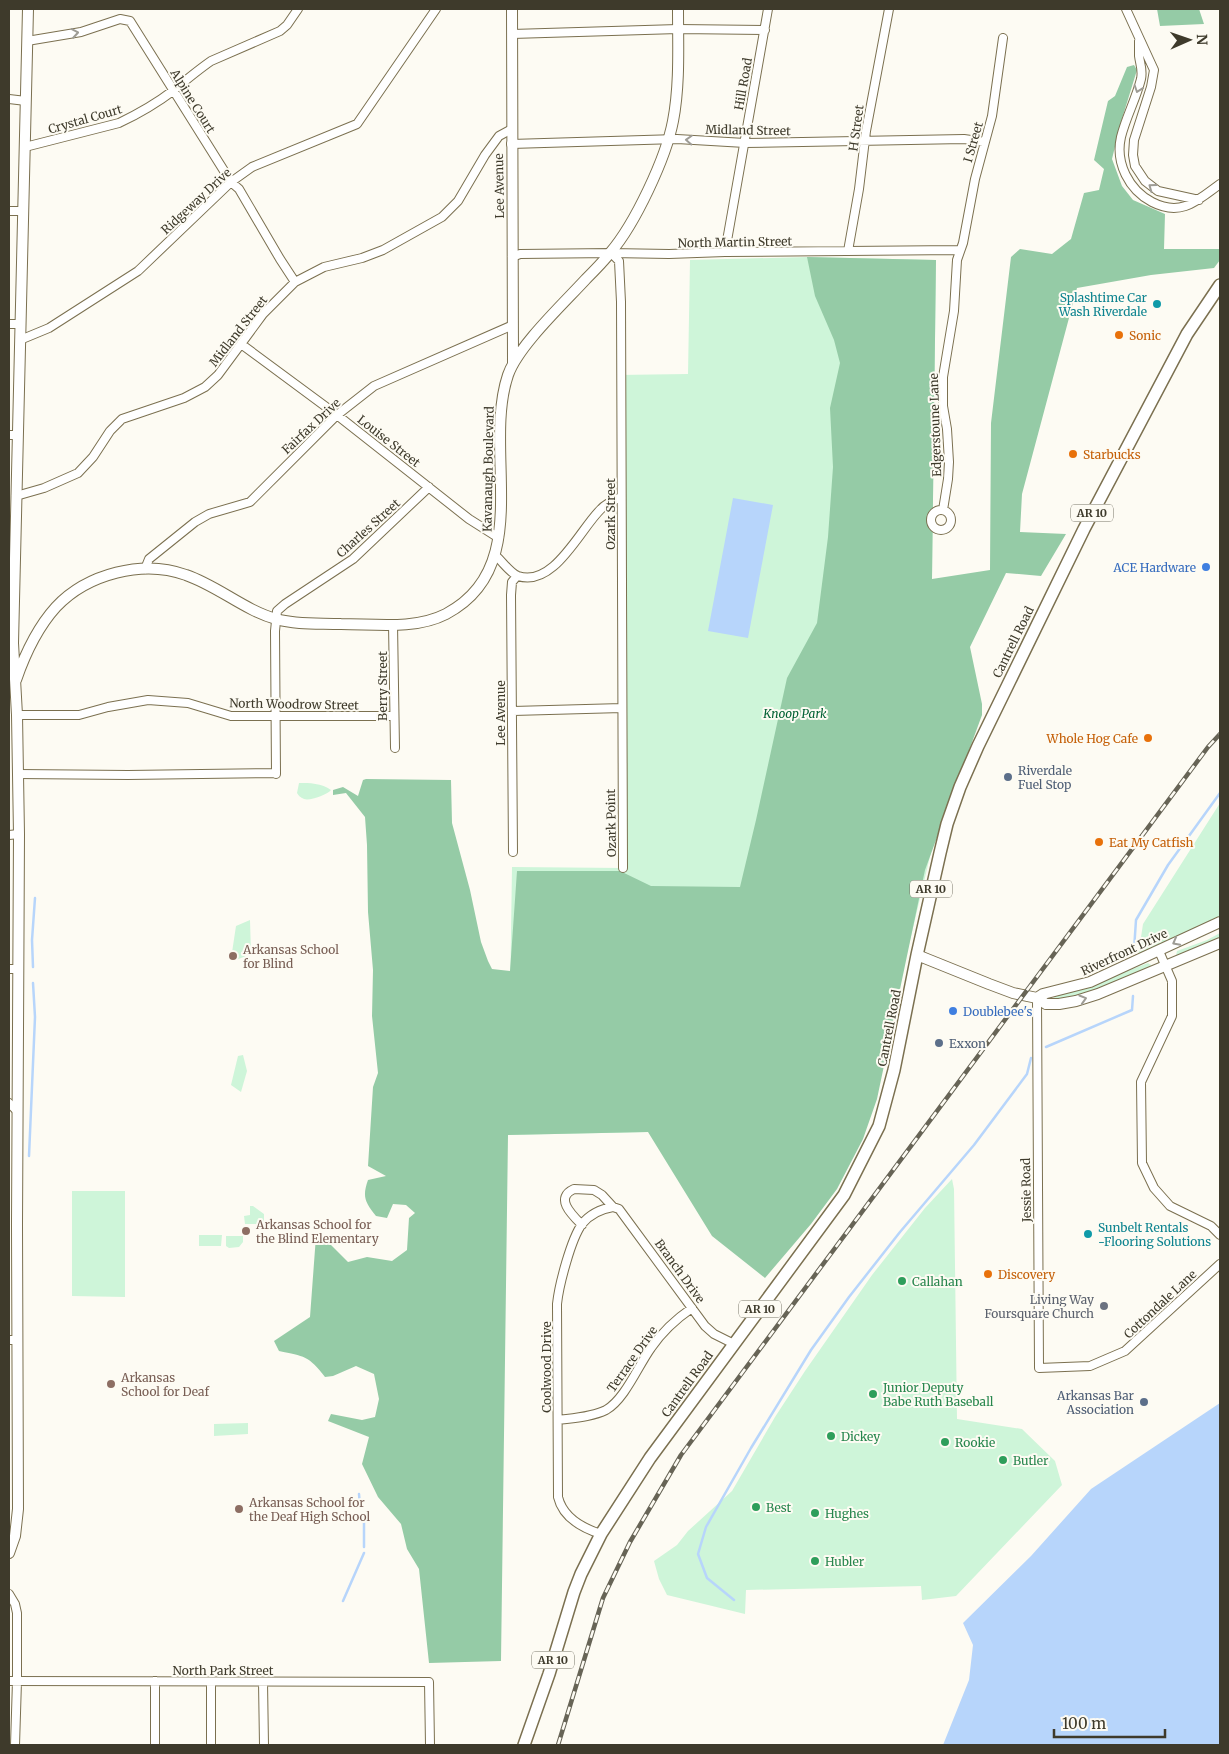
<svg xmlns="http://www.w3.org/2000/svg" width="1229" height="1754" font-family="Merriweather,serif">
<style>
.green{fill:#cef5d9}
.forest{fill:#95cba6}
.water{fill:#b7d5fb}
.lines{fill:none;stroke-linecap:round;stroke-linejoin:round}
.stream{stroke:#b7d5fb;stroke-width:2.5}
.street-casing{stroke:#7b7050;stroke-width:10}
.secondary-casing{stroke:#7b7050;stroke-width:12}
.primary-casing{stroke:#7b7050;stroke-width:14}
.street{stroke:#fff;stroke-width:8}
.secondary{stroke:#fff;stroke-width:10}
.primary{stroke:#fff;stroke-width:11}
.rail-casing{stroke:#676456;stroke-width:4.5}
.rail{stroke:#fdfbf3;stroke-width:2.5;stroke-dasharray:8;stroke-linecap:butt}
.oneway{stroke:#9e9c95}
.culture-dot{fill:#0f9aa8;stroke:#fdfbf3;stroke-width:2}
.food-dot{fill:#e8710a;stroke:#fdfbf3;stroke-width:2}
.shop-dot{fill:#3f7fe0;stroke:#fdfbf3;stroke-width:2}
.service-dot{fill:#5c6f8a;stroke:#fdfbf3;stroke-width:2}
.education-dot{fill:#8d6e63;stroke:#fdfbf3;stroke-width:2}
.leisure-dot{fill:#2e9e5b;stroke:#fdfbf3;stroke-width:2}
.worship-dot{fill:#6b7280;stroke:#fdfbf3;stroke-width:2}
.labels{text-anchor:middle;dominant-baseline:central;stroke-width:4;stroke-linejoin:round;paint-order:stroke}
.shield{fill:#fdfbf3;stroke:#777467;stroke-width:1}
.shield-label{font-size:11px;font-weight:bold;fill:#3e3a2b}
.street-label{font-size:12px;fill:#3e3a2b;stroke:#fdfbf3}
.culture-label{font-size:12px;fill:#0d838f;stroke:#fdfbf3;text-anchor:end}
.food-label{font-size:12px;fill:#c56008;stroke:#fdfbf3;text-anchor:start}
.shop-label{font-size:12px;fill:#366cbe;stroke:#fdfbf3;text-anchor:end}
.park-label{font-size:12px;font-style:italic;fill:#026134;stroke:#fdfbf3}
.service-label{font-size:12px;fill:#4e5e75;stroke:#fdfbf3;text-anchor:start}
.education-label{font-size:12px;fill:#785e54;stroke:#fdfbf3;text-anchor:start}
.leisure-label{font-size:12px;fill:#27864d;stroke:#fdfbf3;text-anchor:start}
.worship-label{font-size:12px;fill:#5b616d;stroke:#fdfbf3;text-anchor:end}
</style>
<rect width="100%" height="100%" fill="#fdfbf3"/>
<path class="green" d="M807 257 936 260 932 579V848L907 953 649 1132 508 1135 512 867 623 868 617 375 688 374 690 260Z
M299 783C309 783 322 783 331 790 327 795 310 801 304 799 300 797 299 796 297 793Z
M1220 803V917L1138 957 1143 924Z
M250 920 251 954 236 960 231 959 236 926Z
M1220 933V940L1178 957 1176 956 1177 951 1207 940Z
M1148 963 1151 965 1150 967C1117 981 1085 998 1049 1000L1061 994 1080 989Z
M243 1055 247 1071 241 1092 231 1085 238 1056Z
M952 1179 954 1189 957 1419 1022 1429 1055 1461 1062 1485 956 1596 922 1600 921 1586 746 1590 745 1614 667 1595 659 1579 654 1561 677 1545 688 1531 732 1491 775 1417 805 1371 872 1275 925 1208Z
M72 1191H125V1297L72 1296Z
M250 1206H253L264 1214V1224H245L244 1216 250 1215Z
M199 1235H222L221 1246H199Z
M226 1236H243V1242L239 1247 229 1248 226 1246Z
M248 1423V1434L214 1436V1424Z"/>
<path class="forest" d="M1157 9H1199L1204 24 1160 26Z
M1134 65 1137 70 1121 122 1112 159 1122 186 1133 200 1165 214 1164 249H1220V260L1214 268 1151 275 1077 288 1022 494 1020 532 1066 534 1041 576 1006 573 970 647 982 704V715L925 870 877 1099 863 1139 837 1189 811 1224 765 1278 712 1236 648 1132 508 1135 501 1661 429 1663 419 1569 407 1549 401 1524 378 1497 362 1464 369 1437 328 1421 331 1414 362 1420 375 1417 379 1399 374 1374 356 1366 333 1376 325 1377C309 1356 304 1356 279 1351L274 1341 310 1317 316 1236 324 1238 348 1262 367 1257 392 1261 407 1250 409 1218 415 1213 406 1205 393 1204 387 1218 376 1216C365 1202 362 1197 368 1180L386 1176 368 1166 373 1087 378 1073 372 1016 373 970 368 912 367 845 365 817 346 793 333 795V790L343 787 358 796 363 780 366 779 451 780 452 823 470 890 481 942 488 961 492 969 510 971 517 871H620L651 886 740 887 756 820 787 678 817 623 828 537 833 467 830 408 840 363 834 340 815 296 807 257 936 260 932 579 990 570 991 423 1011 257 1020 249 1052 254 1071 239 1084 193 1099 190 1104 169 1094 160 1108 101 1115 96 1127 67Z"/>
<path class="water" d="M733 498 773 505 748 638 708 631Z
M1220 1403V1745H943L969 1680 973 1645 963 1623 1031 1556 1091 1489Z"/>
<g class="lines">
<path class="stream" d="M1134 950 1136 920 1168 865 1220 793
M33 967 32 940 35 898
M1046 1047 1132 1010 1133 996
M29 1156 35 1017 33 983
M359 1494 360 1506
M364 1519V1547
M734 1600 707 1578 698 1554 706 1527 751 1448 811 1350 849 1297 900 1232 974 1145 1027 1074 1031 1058
M343 1601 364 1553"/>
<g class="street-casing">
<path id="street" d="M1126 9 1154 70 1151 87 1134 140 1133 155 1135 166 1145 181 1158 191 1199 200
M512 34 678 29 765 30
M27 41 81 32 120 19 130 21 231 182 239 189 280 259 295 282
M1139 41C1139 46 1139 51 1139 56 1140 64 1143 70 1141 79 1136 99 1126 117 1121 137 1115 163 1129 190 1152 202 1181 217 1197 201 1220 184
M9 99 26 101
M511 144 677 139 745 143 964 139 985 142
M25 147 119 123C138 114 157 103 174 90 186 80 198 70 211 61L280 31 287 25 298 9
M9 211H23
M848 251 859 189 866 131 889 9
M725 252 768 9
M611 253 619 261 621 302 623 868
M512 257 520 254 611 253 669 254 725 252 959 250
M9 324H20
M20 340 49 328 138 271 231 182 252 167 357 124 436 9
M241 344 337 415 469 519 499 538
M9 435H17
M16 496 44 488 78 473 93 457 110 431 122 419 184 398 205 387 218 375 263 314 295 282 324 267 362 258 383 250 442 217 458 201 485 155 499 136 512 129
M931 520a10 10 0 1 1 20 0a10 10 0 1 1-20 0Z
M943 510 948 479 949 462 947 429 943 406V377L954 311 957 260 963 243 975 179 992 116 1003 38
M496 556C502 561 510 573 518 576 554 588 580 529 601 509 606 503 614 500 621 497
M145 569 149 559 195 522 209 514 250 502 337 415 374 386 513 325
M393 624 395 748
M513 711 622 708
M17 715H79L108 707 148 700 188 703 231 716H393
M18 774 128 775 276 773
M276 774 275 631 277 611 285 604 353 559 429 487
M9 835 19 834
M513 852 511 595 512 582 517 576
M1159 951 1172 981V1016L1141 1082 1142 1163 1154 1188 1170 1206 1211 1226 1220 1235
M9 969H18
M1037 998 1039 1368 1090 1366 1125 1351 1220 1264
M9 1103 17 1111
M582 1225C572 1215 554 1198 574 1189L594 1190 602 1195 613 1207 619 1209 705 1326 714 1334 734 1344
M9 1340H17
M558 1420C573 1418 592 1417 606 1410 625 1399 638 1366 651 1348 662 1332 676 1319 692 1308
M601 1534C582 1528 563 1518 558 1497L557 1304C559 1285 571 1239 582 1224 590 1214 601 1209 613 1207
M9 1594 15 1604 17 1613V1681L15 1745
M9 1681 429 1682 430 1745
M211 1682V1745
M263 1682 264 1745
M155 1745V1681"/>
</g>
<g class="secondary-casing">
<path id="secondary" d="M512 9 513 364
M16 680C25 654 37 628 56 607 87 574 143 559 186 575 218 586 244 610 276 619 297 625 320 623 341 624 375 624 415 630 446 614 536 567 482 452 508 375 518 346 564 303 586 279 594 271 603 262 610 253 635 224 666 158 673 121 680 85 678 45 678 9
M917 955 989 984 1013 993 1037 998 1046 1004H1059L1076 1001 1098 994 1220 943
M1037 998 1043 994 1090 982 1220 922
M9 1553 15 1536 18 1509 17 1225 19 834 17 715 13 643 28 9"/>
</g>
<g class="primary-casing">
<path id="primary" d="M524 1745 549 1674 574 1592 581 1574 601 1534 650 1458 844 1195 879 1126 894 1070 917 955 940 853 947 824 960 787 978 746 1084 529 1187 334 1220 285"/>
</g>
<use href="#street" class="street"/>
<use href="#secondary" class="secondary"/>
<use href="#primary" class="primary"/>
<g class="rail-casing">
<path id="rail" d="M558 1745 603 1598 630 1542 681 1455 1208 747 1220 734"/>
</g>
<use href="#rail" class="rail"/>
</g>
<defs><path id="oneway-chevron" d="M-2-3.5L2.5 0L-2 3.5" fill="none" stroke-width="1.6" stroke-linecap="round" stroke-linejoin="round" transform="scale(1.25)"/></defs>
<g class="oneway">
<use href="#oneway-chevron" transform="translate(75 33) rotate(-10)"/>
<use href="#oneway-chevron" transform="translate(1138 89) rotate(109)"/>
<use href="#oneway-chevron" transform="translate(689 140) rotate(-177)"/>
<use href="#oneway-chevron" transform="translate(1152 187) rotate(-144)"/>
<use href="#oneway-chevron" transform="translate(1176 942) rotate(152)"/>
<use href="#oneway-chevron" transform="translate(1083 999) rotate(-17)"/>
</g>
<g class="culture-dot">
<circle cx="1157" cy="304" r="5"/>
<circle cx="1088" cy="1234" r="5"/>
</g>
<g class="food-dot">
<circle cx="1119" cy="335" r="5"/>
<circle cx="1073" cy="454" r="5"/>
<circle cx="1148" cy="738" r="5"/>
<circle cx="1099" cy="842" r="5"/>
<circle cx="988" cy="1274" r="5"/>
</g>
<g class="shop-dot">
<circle cx="1206" cy="567" r="5"/>
<circle cx="953" cy="1011" r="5"/>
</g>
<g class="service-dot">
<circle cx="1008" cy="777" r="5"/>
<circle cx="939" cy="1043" r="5"/>
<circle cx="1144" cy="1402" r="5"/>
</g>
<g class="education-dot">
<circle cx="233" cy="956" r="5"/>
<circle cx="246" cy="1231" r="5"/>
<circle cx="111" cy="1384" r="5"/>
<circle cx="239" cy="1509" r="5"/>
</g>
<g class="leisure-dot">
<circle cx="902" cy="1281" r="5"/>
<circle cx="873" cy="1394" r="5"/>
<circle cx="831" cy="1436" r="5"/>
<circle cx="945" cy="1442" r="5"/>
<circle cx="1003" cy="1460" r="5"/>
<circle cx="756" cy="1507" r="5"/>
<circle cx="815" cy="1513" r="5"/>
<circle cx="815" cy="1561" r="5"/>
</g>
<circle class="worship-dot" cx="1104" cy="1306" r="5"/>
<g class="labels">
<g class="shield">
<rect x="1071" y="504.5" width="42" height="17" rx="4"/>
<rect x="910" y="880.5" width="42" height="17" rx="4"/>
<rect x="739" y="1300.5" width="42" height="17" rx="4"/>
<rect x="532" y="1651.5" width="42" height="17" rx="4"/>
</g>
<g class="shield-label">
<text x="1092" y="513">AR 10</text>
<text x="931" y="889">AR 10</text>
<text x="760" y="1309">AR 10</text>
<text x="553" y="1660">AR 10</text>
</g>
<g class="street-label">
<text transform="translate(743 84) rotate(-80)">Hill Road</text>
<text transform="translate(193 101) rotate(58)">Alpine Court</text>
<text transform="translate(85 119) rotate(-16)">Crystal Court</text>
<text transform="translate(856 128) rotate(-82)">H Street</text>
<text transform="translate(748 130) rotate(1)">Midland Street</text>
<text transform="translate(973 142) rotate(-74)">I Street</text>
<text transform="translate(499 186) rotate(-91)">Lee Avenue</text>
<text transform="translate(196 201) rotate(-43)">Ridgeway Drive</text>
<text transform="translate(735 242) rotate(-1)">North Martin Street</text>
<text transform="translate(238 331) rotate(-52)">Midland Street</text>
<text transform="translate(935 425) rotate(-92)">Edgerstoune Lane</text>
<text transform="translate(311 426) rotate(-43)">Fairfax Drive</text>
<text transform="translate(389 441) rotate(38)">Louise Street</text>
<text transform="translate(488 469) rotate(-89)">Kavanaugh Boulevard</text>
<text transform="translate(610 514) rotate(-90)">Ozark Street</text>
<text transform="translate(368 528) rotate(-42)">Charles Street</text>
<text transform="translate(1013 642) rotate(-64)">Cantrell Road</text>
<text transform="translate(382 686) rotate(-90)">Berry Street</text>
<text transform="translate(294 704) rotate(1)">North Woodrow Street</text>
<text transform="translate(500 713) rotate(-90)">Lee Avenue</text>
<text transform="translate(611 823) rotate(-91)">Ozark Point</text>
<text transform="translate(1124 952) rotate(-25)">Riverfront Drive</text>
<text transform="translate(889 1028) rotate(-79)">Cantrell Road</text>
<text transform="translate(1026 1190) rotate(-91)">Jessie Road</text>
<text transform="translate(680 1271) rotate(54)">Branch Drive</text>
<text transform="translate(1160 1304) rotate(-43)">Cottondale Lane</text>
<text transform="translate(632 1359) rotate(-55)">Terrace Drive</text>
<text transform="translate(546 1367) rotate(-90)">Coolwood Drive</text>
<text transform="translate(687 1384) rotate(-54)">Cantrell Road</text>
<text x="223" y="1670">North Park Street</text>
</g>
<g class="culture-label">
<text x="1147" y="297">Splashtime Car<tspan x="1147" dy="14">Wash Riverdale</tspan></text>
<text x="1098" y="1227" text-anchor="start">Sunbelt Rentals<tspan x="1098" dy="14">-Flooring Solutions</tspan></text>
</g>
<g class="food-label">
<text x="1129" y="335">Sonic</text>
<text x="1083" y="454">Starbucks</text>
<text x="1138" y="738" text-anchor="end">Whole Hog Cafe</text>
<text x="1109" y="842">Eat My Catfish</text>
<text x="998" y="1274">Discovery</text>
</g>
<g class="shop-label">
<text x="1196" y="567">ACE Hardware</text>
<text x="963" y="1011" text-anchor="start">Doublebee's</text>
</g>
<g class="park-label">
<text x="795" y="713">Knoop Park</text>
</g>
<g class="service-label">
<text x="1018" y="770">Riverdale<tspan x="1018" dy="14">Fuel Stop</tspan></text>
<text x="949" y="1043">Exxon</text>
<text x="1134" y="1395" text-anchor="end">Arkansas Bar<tspan x="1134" dy="14">Association</tspan></text>
</g>
<g class="education-label">
<text x="243" y="949">Arkansas School<tspan x="243" dy="14">for Blind</tspan></text>
<text x="256" y="1224">Arkansas School for<tspan x="256" dy="14">the Blind Elementary</tspan></text>
<text x="121" y="1377">Arkansas<tspan x="121" dy="14">School for Deaf</tspan></text>
<text x="249" y="1502">Arkansas School for<tspan x="249" dy="14">the Deaf High School</tspan></text>
</g>
<g class="leisure-label">
<text x="912" y="1281">Callahan</text>
<text x="883" y="1387">Junior Deputy<tspan x="883" dy="14">Babe Ruth Baseball</tspan></text>
<text x="841" y="1436">Dickey</text>
<text x="955" y="1442">Rookie</text>
<text x="1013" y="1460">Butler</text>
<text x="766" y="1507">Best</text>
<text x="825" y="1513">Hughes</text>
<text x="825" y="1561">Hubler</text>
</g>
<g class="worship-label">
<text x="1094" y="1299">Living Way<tspan x="1094" dy="14">Foursquare Church</tspan></text>
</g>
</g>
<rect width="1229" height="1754" fill="none" stroke="#3e3a2b" stroke-width="20"/>
<g transform="translate(1189 40) rotate(88)" stroke="#fdfbf3" stroke-width="4" paint-order="stroke">
<path d="M0-4L9 19L0 12L-9 19Z" fill="#3e3a2b"/>
<text y="-8" font-size="14" font-weight="bold" text-anchor="middle" fill="#3e3a2b">N</text>
</g>
<path d="M1054 1729v8h111v-8" fill="none" stroke="#3e3a2b" stroke-width="2.5"/>
<text x="1062" y="1729" font-size="15" fill="#3e3a2b" stroke="#fdfbf3" stroke-width="4" paint-order="stroke">100 m</text>
</svg>
